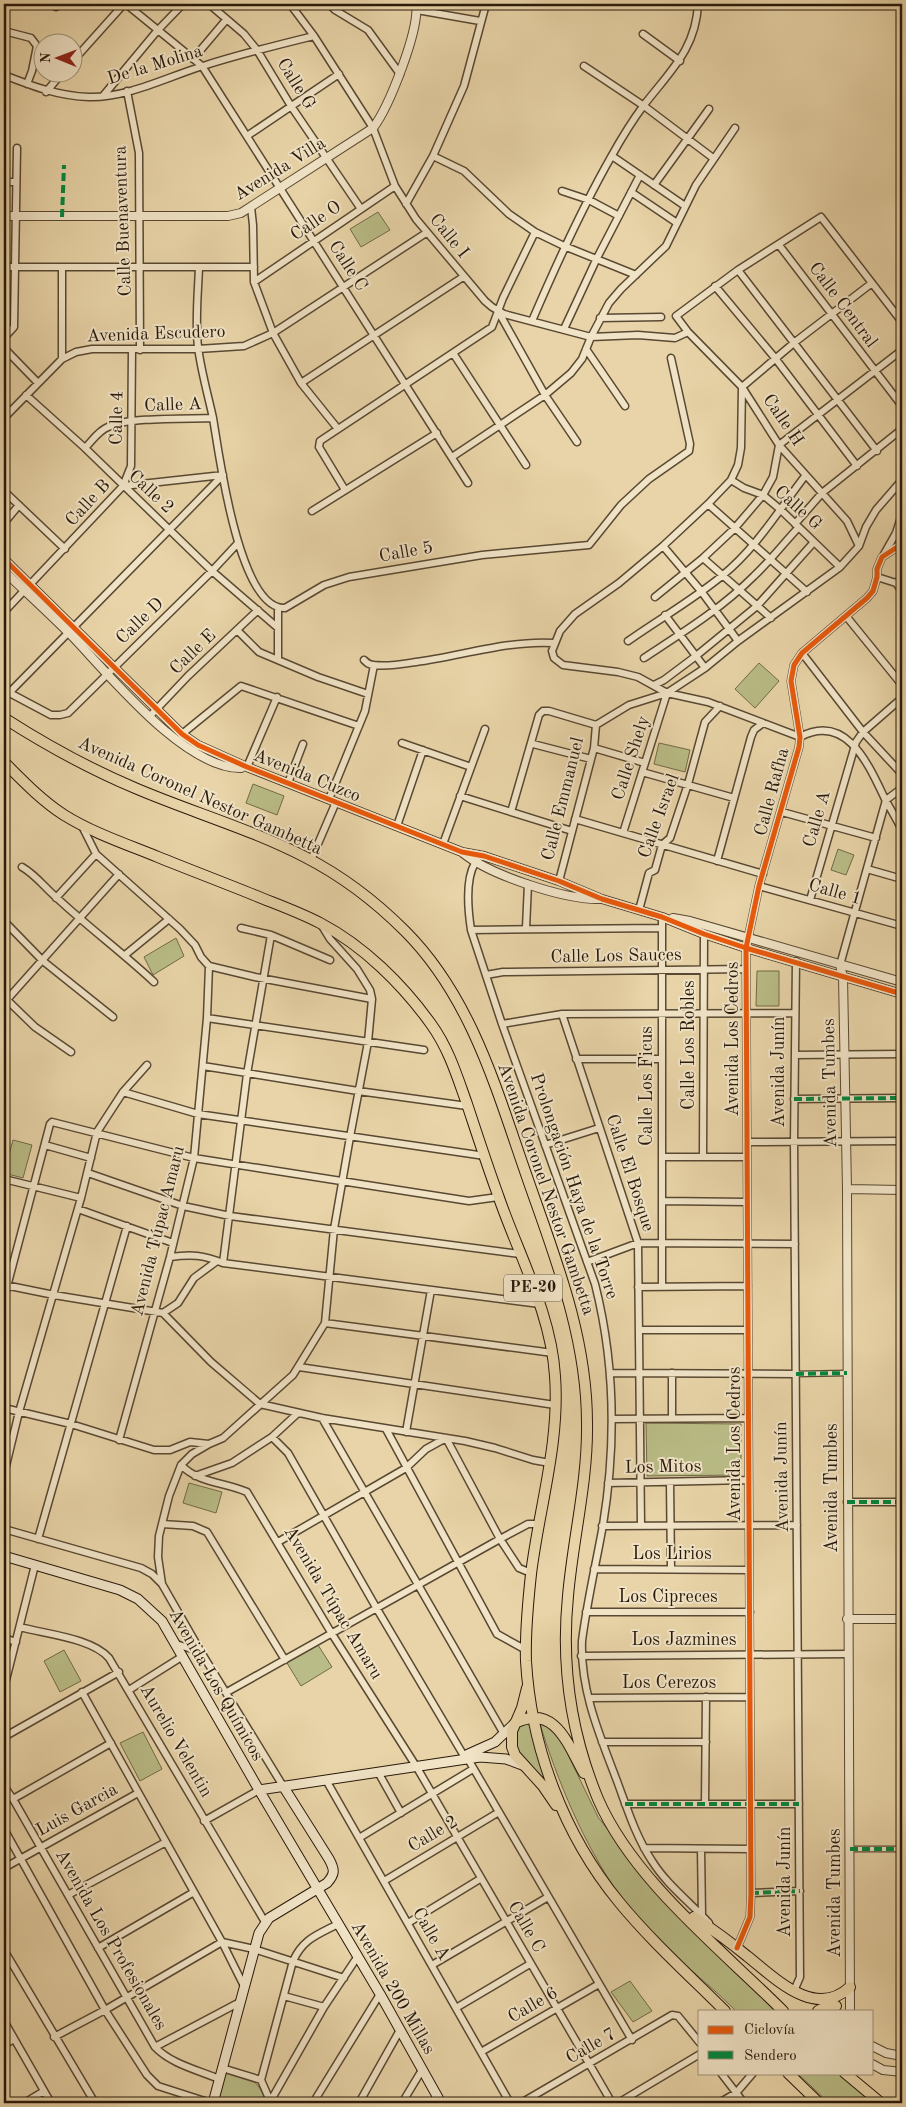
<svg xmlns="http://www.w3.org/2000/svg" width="906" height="2107" font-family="'Old Standard TT',serif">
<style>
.green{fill:#b9bc86;stroke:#716a48}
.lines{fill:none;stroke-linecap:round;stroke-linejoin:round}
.pedestrian-casing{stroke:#594832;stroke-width:7}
.minor-casing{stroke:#594832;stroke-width:9}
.tertiary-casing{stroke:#594832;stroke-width:10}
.secondary-casing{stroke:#29190b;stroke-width:11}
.trunk-casing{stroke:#29190b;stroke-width:12}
.pedestrian{stroke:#f0e3c6;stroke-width:4.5}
.minor{stroke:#f0e3c6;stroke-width:6}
.tertiary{stroke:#f0e3c6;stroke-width:8}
.secondary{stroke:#f0e3c6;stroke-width:9}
.trunk{stroke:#e8d4a8;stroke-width:10}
.quiet{stroke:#00873e;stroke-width:4;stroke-dasharray:8 4;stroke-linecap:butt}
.cycleway-casing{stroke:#f0e3c6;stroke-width:8}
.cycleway{stroke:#e8590c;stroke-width:5}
.labels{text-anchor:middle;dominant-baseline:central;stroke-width:4;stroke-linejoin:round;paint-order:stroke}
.shield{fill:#f0e3c6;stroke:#655643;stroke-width:1}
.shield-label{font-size:16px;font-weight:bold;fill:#29190b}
.street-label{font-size:18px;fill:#29190b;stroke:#f0e3c6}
</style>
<rect width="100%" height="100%" fill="#e8d4a8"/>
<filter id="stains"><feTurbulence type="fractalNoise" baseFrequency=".004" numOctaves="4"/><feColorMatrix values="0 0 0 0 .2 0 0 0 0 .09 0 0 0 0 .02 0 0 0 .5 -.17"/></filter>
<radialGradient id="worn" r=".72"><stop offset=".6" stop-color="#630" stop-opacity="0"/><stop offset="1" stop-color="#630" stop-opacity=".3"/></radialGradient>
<path class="green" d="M378 212 390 230 361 247 350 229Z
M759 663 779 681 755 708 735 689Z
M659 743 690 750 685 772 654 764Z
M253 784 284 796 277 815 246 803Z
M838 849 854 855 846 875 831 870Z
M176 938 184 956 153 975 144 957Z
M757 971H779V1006H756Z
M13 1140 32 1145 23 1178 4 1173Z
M646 1423 741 1424V1475L647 1476Z
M189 1483 222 1492 216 1513 183 1503Z
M318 1645 332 1667 301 1686 287 1663Z
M64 1650 81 1681 60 1692 44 1661Z
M539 1721 546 1723 559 1736 598 1817 660 1897 778 2011H736C713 1987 686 1968 663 1944 648 1929 632 1913 620 1896 583 1843 558 1782 539 1721Z
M531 1722 550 1785C535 1765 504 1754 520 1726Z
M143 1732 162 1769 140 1781 120 1743Z
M630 1981 652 2011 633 2022 611 1992Z
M226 2070C249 2077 259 2079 266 2103H218Z
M797 2073H842L862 2092 871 2103H829Z"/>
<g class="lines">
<g class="pedestrian-casing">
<path id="pedestrian" d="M796 1374 847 1373
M850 1849H902"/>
</g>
<g class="minor-casing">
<path id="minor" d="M126 4 202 66 468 483
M209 4 244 34 257 50 291 106 361 209
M290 4 314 36 373 128 395 186 416 219 485 301 492 307 504 314 591 337 638 335 675 338 688 332
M329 4 335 10 368 30 400 74
M56 7 59 4
M417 10 480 21
M4 31 31 38 37 46 32 71 27 84
M643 34 680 61
M193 59 226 20
M72 62 124 4
M584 66 644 106 713 158
M4 75C32 86 58 96 89 97 127 98 167 77 203 66 240 54 277 45 314 36
M127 91 139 153 140 350
M46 92 63 72
M103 96 157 31 183 4
M247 136 339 74
M433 156 464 171 509 214 535 232 564 246 636 275
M612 156 685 206
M4 182H16
M654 185 709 109
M562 191 589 200 619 216
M631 192 677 223
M406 204 433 156 464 86 486 4
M251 207 253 225 254 282 273 333 301 383 338 429
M779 245 902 406
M4 267H254
M199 267C198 294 195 321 198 347 201 371 208 395 213 418 219 454 239 610 285 608L324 585 349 577 482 555 589 545 621 505 649 479 689 451 690 444 671 358
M738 270 877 451
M254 282 395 186
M872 283 795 342 742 387 741 448 738 465 731 480 708 504 663 546 619 583 575 614 560 631 552 651 554 658 563 665 618 672 638 677 667 693 708 702 800 737C847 712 869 766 885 799 891 810 897 820 902 830
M715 286 775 358 857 466
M498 311 545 395 577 442
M600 318 661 317
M532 321C556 265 581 210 611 157 621 139 632 121 644 105 670 71 696 49 698 4
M564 329 597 258 640 175
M4 338 14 327 17 148
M4 348 38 383
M586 349 625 406
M453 353 526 465
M62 359V267
M301 383 463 277
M26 395 85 448 212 571 278 628
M4 418 62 359 76 352 92 349H198L244 346 273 333 426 233
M85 448C92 441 98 431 108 427 127 417 188 419 213 418
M452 457 545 395 571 373 582 359 591 337 609 303 621 289 666 246 696 185 735 128
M731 480 744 488 763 495 781 510 840 567
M123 486 131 466 132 349
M345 490 319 447 320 441 492 327 503 298 535 232
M4 491 65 549
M708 504 807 592
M312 511 437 433
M4 523 19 505
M795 524 822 493 902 429
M663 546 701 591 738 641
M859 546 847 521 779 445 742 387 688 332 676 316 738 270 821 217 902 322
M883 556 896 533 902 514
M703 558 771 618
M877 577 896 583 902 591
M896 583 902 578
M655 597 703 558 734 529 763 495 773 477 779 445 902 350
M278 608V660
M4 612 123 486 223 475
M665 615 705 668
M846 616 902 685
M237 630 259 652 318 677 368 694
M628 641C659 619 693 600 723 575 756 548 779 510 805 476
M802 653 863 732 902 774
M644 658C682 633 721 609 754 576 770 561 783 544 798 528
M364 660C367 663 369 665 374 665 387 667 403 664 416 662 461 656 508 640 554 643
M654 685 664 680 696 656 757 606 814 542
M4 690 51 715H60L68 713 212 571 238 543
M9 693 223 475
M150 716 188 676 258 610
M596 725 629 705 667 693 705 668 738 641 840 567 859 546 866 527 876 510 902 480
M182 734 241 686 359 726
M402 743 471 767
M533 744 591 759
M594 748 645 763
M247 767 277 697
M642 772 734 798
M288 783 303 744
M460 796 572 831
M329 799 365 711 374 665
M511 812 539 715 543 711H549L596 725
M782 812 876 838
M575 819 763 874
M82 826 96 854 180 929 195 945 201 957 209 966 255 977 372 999
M397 826 423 750
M623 833 667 693
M443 844 485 729
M311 860 336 802
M717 861 751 737 754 730 763 723
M475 863C465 880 468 910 471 930L502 1024 595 1284C615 1363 616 1445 603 1525 596 1564 587 1602 582 1641 580 1690 600 1736 617 1781 627 1808 636 1837 652 1861 667 1885 690 1902 709 1923
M22 867C36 875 45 888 57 898 88 927 123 953 154 982
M867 869 902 879
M559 881 594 748 596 725
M759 886 902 926
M56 898 96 854
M810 900 856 742 863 732 902 698
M639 910 649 873 655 870 662 845 670 838 688 784 705 722 720 706
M662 917V1286
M4 921 43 961 113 1017
M241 928 271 935 330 960
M526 928 528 884
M471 930 662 928
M125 955 169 919
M840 965 886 800 902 788
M486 975 503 972 746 969
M5 998 35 1027 71 1052
M4 1003 119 874
M562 1014 638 1243 641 1526
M207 1018 424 1050
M502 1024 562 1014 795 1013
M795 1055 902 1054
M576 1059H662
M203 1066 358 1091 467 1106
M123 1092 198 1114 485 1156
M794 1099 902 1098
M747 1142 902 1141
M45 1145 91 1158
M545 1145 599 1128
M662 1157H747
M703 1157 704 934
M88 1173 183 1206 230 1216 520 1254
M4 1179 81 1198
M662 1201 747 1202
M78 1209 173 1243
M170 1257C192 1254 203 1255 223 1263L540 1304
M587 1262 638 1243 795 1244
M223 1263 247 1074 271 935
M5 1285 54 1295 163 1313 178 1303 194 1278 217 1261
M638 1287 748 1286
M4 1298 50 1124 52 1122 194 1158 469 1201 498 1197
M163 1313 211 1362 260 1404 322 1418 465 1441 495 1448 533 1460 550 1463
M325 1323 553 1353
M639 1330H748
M299 1367 555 1405
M611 1373 796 1374
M4 1408 71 1424 154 1450H170L190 1442 209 1444 223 1438 293 1375 325 1323 334 1229 350 1137 368 1042 372 999 370 990 357 969 330 939 322 926
M322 1418 504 1734
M672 1418V1373
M612 1419 748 1418
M386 1429 497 1634 526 1650
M406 1432 431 1290
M272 1437 288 1453 377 1609 464 1756
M119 1440 170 1257 194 1158 207 1018 209 966
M181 1465C198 1483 224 1482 247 1492L332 1634 416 1766 612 2103
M4 1474 19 1412 81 1198 97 1132 123 1092 147 1065
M195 1476 232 1463 272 1437 298 1413
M670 1482 671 1568
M608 1483 749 1480
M847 1502H902
M162 1524 193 1526 207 1532 285 1660
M602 1526 797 1525
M4 1529 141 1568 152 1574 162 1584
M38 1539 127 1226
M278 1542 406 1468 426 1449 446 1438 500 1539 519 1568 531 1573
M594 1569 749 1570
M586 1612H750
M20 1627C45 1634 92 1638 109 1658L265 1922
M4 1638 16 1642
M176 1644 201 1652 283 1786
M201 1652 162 1584 158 1557 159 1536 169 1496 181 1465 192 1454 209 1444
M581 1656 847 1654
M4 1688 35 1565
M129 1690 183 1656
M82 1692 222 1942 244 1986
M227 1692 500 1539 528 1524H539
M589 1698 750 1697
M4 1737 119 1672
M602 1742H706
M468 1759 632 2040
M378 1772 401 1813
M326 1780 510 2103
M4 1786 13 1799 155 2047C171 2064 198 2070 219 2079
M13 1799 111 1743
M625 1804H799
M705 1804 706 1697
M204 1821 259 1790
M4 1829 105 2010 147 2075 158 2086 211 2103
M359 1838 473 1769
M644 1848 750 1849
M701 1849 702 1916
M4 1868 138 1793
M384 1881 499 1812
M751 1893 800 1891
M68 1895 166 1842
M408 1923 480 1879
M98 1948 194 1892
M737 1948 750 1917 751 1893 746 948 759 886 799 747 800 737 791 681 794 665 802 653 867 598 873 591 877 577V569L882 557 902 544
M4 1950 95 2103
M432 1965 548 1897
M794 1991 800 1977 794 1142 796 961
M284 1996 324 2007
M456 2008 530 1964
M4 2021 51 2103
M54 2037 105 2010 222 1942 254 1949 344 1978
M4 2045 14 2039
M155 2047 240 2002
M481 2052 599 1984
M222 2068 261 2080
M721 2073 744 2103
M270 2102 324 2007 358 1956
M24 2103 44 2091
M271 2103 261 2080 293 1961C303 1939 317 1935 338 1924
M313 2103 380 1994
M359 2103 400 2030
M402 2103 422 2070
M521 2103 672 2015 678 2016 700 2043
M618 2103 700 2054
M719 2103 736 2093 753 2073"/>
</g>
<g class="tertiary-casing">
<path id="tertiary" d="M4 216H228L241 213 373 128C389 107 420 29 416 4
M4 559 182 734 198 745 247 767 462 852 484 856 559 881 602 899 662 917 704 934 746 948 902 994
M4 571C26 592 49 613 70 634 108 673 184 769 241 768
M463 853C490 875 565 900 600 899
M673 918 690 921 902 982
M840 965 843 977 847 1189 850 2011
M847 1189 902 1190
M847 1619H902
M872 2046 886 2053 902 2056
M872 2064 883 2070 902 2072"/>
</g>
<g class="secondary-casing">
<path id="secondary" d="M4 1556 120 1590 138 1599 162 1621 259 1790 380 1994 441 2103
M466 1755 495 1742 515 1723
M259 1790 480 1757 506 1759 525 1766
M213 2103 259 1933 269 1918 327 1883C335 1874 335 1870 329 1859L283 1786"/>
</g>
<g class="trunk-casing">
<path id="trunk" d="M4 718C46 745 90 769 135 788 191 812 251 829 305 857 342 876 375 901 405 931 471 997 496 1088 526 1174 554 1255 587 1335 587 1423 588 1481 573 1538 568 1596 561 1666 571 1734 598 1799 633 1880 721 1949 783 2011
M4 762C23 781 41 800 64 815 93 833 126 844 158 857 190 870 222 882 254 895 276 904 299 912 320 923 364 946 403 985 431 1024 449 1049 457 1076 467 1104 477 1134 487 1165 498 1195 518 1254 551 1312 555 1376 560 1443 539 1508 531 1574 528 1602 525 1632 526 1661 531 1748 564 1835 619 1902 651 1941 689 1975 725 2011
M527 1688 522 1708 512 1731V1747L515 1755 543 1786 556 1805
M515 1723C555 1703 568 1745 584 1773
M694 1917C712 1929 730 1942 747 1956 775 1978 815 2020 850 1987
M818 2011 829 2005 836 2006
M788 2073 819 2103
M845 2073 881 2103"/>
</g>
<use href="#pedestrian" class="pedestrian"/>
<use href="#minor" class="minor"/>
<use href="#tertiary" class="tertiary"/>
<use href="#secondary" class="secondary"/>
<use href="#trunk" class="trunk"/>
<path class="quiet" d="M62 217 64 165
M794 1099 902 1098
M796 1374 847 1373
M847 1502H902
M625 1804H799
M850 1849H902
M751 1893 800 1891"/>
<g class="cycleway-casing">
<path id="cycleway" d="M4 559 182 734 198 745 247 767 462 852 484 856 559 881 602 899 662 917 704 934 746 948 902 994
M737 1948 750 1917 751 1893 746 948 759 886 799 747 800 737 791 681 794 665 802 653 867 598 873 591 877 577V569L882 557 902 544"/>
</g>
<use href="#cycleway" class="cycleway"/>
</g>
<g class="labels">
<rect class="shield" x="504" y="1274.5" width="58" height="27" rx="4"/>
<g class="shield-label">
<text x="533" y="1288">PE-20</text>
</g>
<g class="street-label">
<text transform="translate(155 65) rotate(-17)">De la Molina</text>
<text transform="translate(296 84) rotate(58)">Calle G</text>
<text transform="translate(280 169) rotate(-32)">Avenida Villa</text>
<text transform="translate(123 221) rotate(-92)">Calle Buenaventura</text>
<text transform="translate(316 221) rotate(-34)">Calle O</text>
<text transform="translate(449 236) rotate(51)">Calle I</text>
<text transform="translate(348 266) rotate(57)">Calle C</text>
<text transform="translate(843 305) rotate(53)">Calle Central</text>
<text transform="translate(156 334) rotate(-2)">Avenida Escudero</text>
<text transform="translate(173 405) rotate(-2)">Calle A</text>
<text transform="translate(117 418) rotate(-89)">Calle 4</text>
<text transform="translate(783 420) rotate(56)">Calle H</text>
<text transform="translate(151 492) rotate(43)">Calle 2</text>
<text transform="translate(88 503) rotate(-47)">Calle B</text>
<text transform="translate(798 508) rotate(42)">Calle G</text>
<text transform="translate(406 552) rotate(-10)">Calle 5</text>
<text transform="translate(140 621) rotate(-44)">Calle D</text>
<text transform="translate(193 652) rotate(-44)">Calle E</text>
<text transform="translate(631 758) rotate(-72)">Calle Shely</text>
<text transform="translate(307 776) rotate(22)">Avenida Cuzco</text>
<text transform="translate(772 792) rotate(-75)">Calle Rafha</text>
<text transform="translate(200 796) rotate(24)">Avenida Coronel Nestor Gambetta</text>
<text transform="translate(563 799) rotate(-76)">Calle Emmanuel</text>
<text transform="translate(659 816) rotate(-70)">Calle Israel</text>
<text transform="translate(817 819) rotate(-74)">Calle A</text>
<text transform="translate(835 892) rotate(16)">Calle 1</text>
<text transform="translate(616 956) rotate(-1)">Calle Los Sauces</text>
<text transform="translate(733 1039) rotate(-90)">Avenida Los Cedros</text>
<text transform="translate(689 1045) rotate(-90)">Calle Los Robles</text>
<text transform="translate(779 1072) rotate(-90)">Avenida Junín</text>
<text transform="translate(830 1083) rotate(-91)">Avenida Tumbes</text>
<text transform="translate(647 1086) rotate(-90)">Calle Los Ficus</text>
<text transform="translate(630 1173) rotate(72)">Calle El Bosque</text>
<text transform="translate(574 1186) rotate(71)">Prolongación Haya de la Torre</text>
<text transform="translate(546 1189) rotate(71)">Avenida Coronel Nestor Gambetta</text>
<text transform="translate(158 1231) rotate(-76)">Avenida Túpac Amaru</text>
<text transform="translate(735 1444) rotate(-90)">Avenida Los Cedros</text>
<text transform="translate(663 1467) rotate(-1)">Los Mitos</text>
<text transform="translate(782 1477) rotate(-91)">Avenida Junín</text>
<text transform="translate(832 1488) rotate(-90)">Avenida Tumbes</text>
<text x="672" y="1554">Los Lirios</text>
<text x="668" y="1597">Los Cipreces</text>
<text transform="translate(333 1603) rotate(59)">Avenida Túpac Amaru</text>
<text x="684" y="1640">Los Jazmines</text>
<text x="669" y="1683">Los Cerezos</text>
<text transform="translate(216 1685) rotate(60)">Avenida Los Químicos</text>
<text transform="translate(176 1741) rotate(60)">Aurelio Velentin</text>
<text transform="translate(77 1810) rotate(-29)">Luis Garcia</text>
<text transform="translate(433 1834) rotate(-31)">Calle 2</text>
<text transform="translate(785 1882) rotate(-90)">Avenida Junín</text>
<text transform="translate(835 1893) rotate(-90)">Avenida Tumbes</text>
<text transform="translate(526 1927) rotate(60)">Calle C</text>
<text transform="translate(431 1934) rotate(60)">Calle A</text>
<text transform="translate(111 1940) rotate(60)">Avenida Los Profesionales</text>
<text transform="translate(393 1988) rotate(60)">Avenida 200 Millas</text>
<text transform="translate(533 2005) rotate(-30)">Calle 6</text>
<text transform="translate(591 2046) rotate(-30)">Calle 7</text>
</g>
</g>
<rect width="906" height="2107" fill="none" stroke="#e8d4a8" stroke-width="20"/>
<rect x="5" y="5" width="896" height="2097" fill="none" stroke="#29190b" stroke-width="2.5"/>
<rect x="10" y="10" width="886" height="2087" fill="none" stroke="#29190b"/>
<rect x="698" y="2010" width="175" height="65" fill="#f0e3c6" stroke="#a0927b"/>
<rect x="708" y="2026" width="25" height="8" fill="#e8590c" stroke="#a0927b"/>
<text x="744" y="2034" font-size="15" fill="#29190b">Ciclovía</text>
<rect x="708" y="2051" width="25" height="8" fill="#00873e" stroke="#a0927b"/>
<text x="744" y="2060" font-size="15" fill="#29190b">Sendero</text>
<g transform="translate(58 58) rotate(271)"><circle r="24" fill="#f0e3c6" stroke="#a0927b"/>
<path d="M0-4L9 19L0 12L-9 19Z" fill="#8f2418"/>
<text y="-8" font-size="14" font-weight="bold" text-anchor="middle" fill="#29190b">N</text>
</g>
<rect width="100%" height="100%" filter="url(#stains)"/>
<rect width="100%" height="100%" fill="url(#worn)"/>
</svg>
